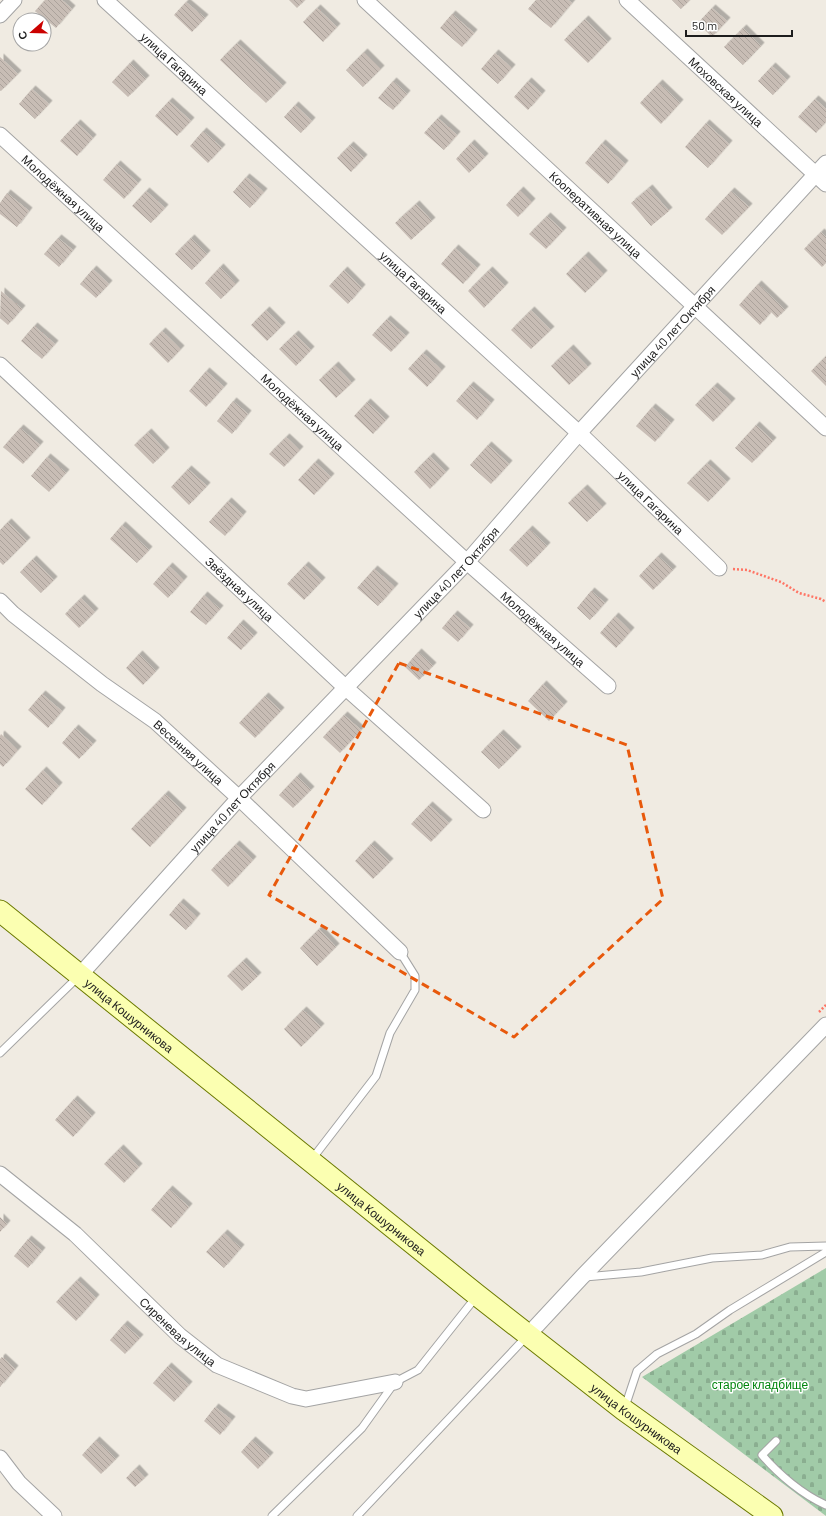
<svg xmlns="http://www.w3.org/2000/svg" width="826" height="1516" font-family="Barlow,sans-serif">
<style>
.cemetery{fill:url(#cemetery-stones)}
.building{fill:url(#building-back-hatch);filter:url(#shadow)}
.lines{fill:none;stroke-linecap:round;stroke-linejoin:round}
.service-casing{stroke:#a4a4a4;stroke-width:9}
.minor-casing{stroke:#a4a4a4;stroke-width:17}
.secondary-casing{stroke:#6b7900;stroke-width:23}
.path{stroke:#ff7464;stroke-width:2.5;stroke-dasharray:2 2;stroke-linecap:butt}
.service{stroke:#fff;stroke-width:7}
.minor{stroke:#fff;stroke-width:15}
.secondary{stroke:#fbffb1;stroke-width:21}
.marked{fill:none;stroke:#e8590c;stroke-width:3;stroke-dasharray:8 5;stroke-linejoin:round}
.labels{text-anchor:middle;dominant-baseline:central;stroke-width:3;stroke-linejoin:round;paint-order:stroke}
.street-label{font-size:12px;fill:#1d1d1d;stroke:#fff}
.park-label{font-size:12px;fill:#01850d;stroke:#fff}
</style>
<defs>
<pattern id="cemetery-stones" width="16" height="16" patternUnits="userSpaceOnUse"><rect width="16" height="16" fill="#a1cba8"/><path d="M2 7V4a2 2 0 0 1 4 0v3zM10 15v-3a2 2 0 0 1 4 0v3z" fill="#8aae90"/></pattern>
<pattern id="building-back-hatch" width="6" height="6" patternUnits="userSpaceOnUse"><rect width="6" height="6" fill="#c8bdb5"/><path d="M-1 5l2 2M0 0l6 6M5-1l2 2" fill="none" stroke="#aba29b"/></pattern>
<filter id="shadow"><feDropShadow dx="3.5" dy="-3.5" stdDeviation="0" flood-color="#0004"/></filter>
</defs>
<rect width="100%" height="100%" fill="#f0ebe2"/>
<path class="cemetery" d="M826 1268V1516L642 1377Z"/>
<path class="building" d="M45 0H62L72 9 56 28 35 11Z
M289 0H305L297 8Z
M536 0H568L572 3 551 28 528 9Z
M672 0H690L681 9Z
M186 2 205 18 192 32 174 15Z
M317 8 337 27 323 42 303 22Z
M712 8 727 21 712 37 698 23Z
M452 14 474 33 462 47 440 28Z
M585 19 608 42 588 63 564 40Z
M743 28 761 46 743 65 724 47Z
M237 43 283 86 266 103 220 60Z
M364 52 381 69 363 87 346 70Z
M495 53 512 68 498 84 481 69Z
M0 57 18 74 1 91 0 90Z
M130 63 146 79 128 97 112 82Z
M772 66 787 80 773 95 758 81Z
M393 81 407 94 393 110 378 98Z
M528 81 542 94 528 110 514 97Z
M659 83 680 103 661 124 640 103Z
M32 89 49 104 35 119 19 104Z
M815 99 826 109V122L816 133 798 117Z
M169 101 191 121 177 136 155 116Z
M295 105 312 121 301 133 284 117Z
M438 118 457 135 444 150 424 133Z
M77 123 93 138 77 156 60 141Z
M706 123 729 144 708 168 685 147Z
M203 131 222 148 208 163 190 146Z
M471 143 485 157 469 173 456 159Z
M602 143 625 164 608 184 585 163Z
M350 145 364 158 351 172 337 158Z
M117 164 138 183 124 199 103 180Z
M246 177 264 192 250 208 233 192Z
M649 188 669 211 651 226 631 203Z
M520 190 532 202 518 217 506 205Z
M146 191 165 208 151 223 132 206Z
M731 191 749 207 722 235 705 219Z
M7 193 29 211 17 227 0 214V203Z
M416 204 432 221 411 240 395 223Z
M547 216 563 231 546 249 529 234Z
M821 232 826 237V263L822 267 804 249Z
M58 238 73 250 59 267 44 254Z
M191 238 207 254 192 270 175 254Z
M455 248 477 268 463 284 441 264Z
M585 255 604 274 585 293 566 274Z
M220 267 236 284 221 299 205 283Z
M93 269 109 284 96 298 80 284Z
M344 270 362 288 348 304 329 286Z
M489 270 505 286 484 308 468 291Z
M758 284 785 310 777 318 771 312 760 325 739 305Z
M1 291 22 309 8 325 0 318Z
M266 310 282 326 267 341 251 325Z
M531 310 551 330 531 349 511 330Z
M387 319 406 336 391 352 372 335Z
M34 326 55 344 42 359 21 341Z
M162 331 181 349 168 363 149 344Z
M295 334 311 350 296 366 279 349Z
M570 348 588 367 569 385 551 366Z
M423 353 442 370 427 387 408 369Z
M826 356V386L811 371Z
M335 365 352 383 336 398 319 380Z
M206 371 224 387 206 407 189 391Z
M470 385 491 403 477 420 456 401Z
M714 386 732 402 713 422 695 405Z
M233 401 248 414 232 434 217 421Z
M367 402 386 420 373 434 354 416Z
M652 407 671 423 655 442 636 426Z
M756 425 773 441 752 463 735 448Z
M20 428 40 445 23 464 3 447Z
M148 432 166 451 153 464 134 445Z
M286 437 300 450 284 467 269 454Z
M488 445 509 464 491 484 470 465Z
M430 456 446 472 430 489 414 472Z
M47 457 66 473 49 492 31 476Z
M315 462 331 477 314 495 298 480Z
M707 463 727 482 708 502 687 483Z
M188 469 207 486 189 505 171 487Z
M584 488 603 507 587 522 568 503Z
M228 501 243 515 225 536 209 522Z
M8 522 27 541 3 565 0 562V530Z
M122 525 149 550 137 563 110 539Z
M529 529 547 546 527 567 509 550Z
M658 556 673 570 653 590 639 576Z
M33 559 54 580 41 593 20 572Z
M305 565 322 581 304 600 287 584Z
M169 566 184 580 168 598 153 584Z
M374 569 395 587 378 606 357 588Z
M591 591 605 603 590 620 577 608Z
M204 595 220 609 206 625 190 612Z
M81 598 95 612 79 628 65 614Z
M454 614 470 628 458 642 442 628Z
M615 616 631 631 616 648 600 633Z
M240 623 254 636 241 650 227 638Z
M418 652 433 666 419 680 405 667Z
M139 654 156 671 143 685 126 668Z
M543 684 564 705 549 721 528 701Z
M42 694 62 711 48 728 28 710Z
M265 696 281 711 255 738 239 723Z
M344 715 361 730 340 753 323 737Z
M75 728 93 744 79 759 62 743Z
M500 733 518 750 499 769 481 752Z
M1 734 18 750 3 767 0 764V736Z
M43 770 59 786 42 805 25 789Z
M297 776 311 790 293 808 279 795Z
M165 794 183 811 150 847 131 829Z
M429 805 449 823 431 842 411 824Z
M236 844 253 860 228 887 211 870Z
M371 844 390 862 373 879 355 861Z
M180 902 197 917 186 930 169 915Z
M319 929 336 947 317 966 300 948Z
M243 961 258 976 242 991 227 976Z
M303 1010 321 1027 301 1047 284 1029Z
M74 1099 92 1116 73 1137 55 1120Z
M120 1148 139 1167 124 1183 104 1164Z
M169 1189 189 1207 171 1228 151 1210Z
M0 1217 7 1224 0 1232Z
M224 1233 241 1248 224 1268 206 1252Z
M28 1239 42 1251 28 1268 14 1256Z
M77 1280 96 1298 76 1321 56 1302Z
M124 1324 140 1338 125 1354 110 1340Z
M2 1357 15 1369 0 1387V1359Z
M168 1366 189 1385 174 1402 153 1383Z
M215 1407 232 1420 220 1435 204 1421Z
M96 1440 116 1459 101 1474 82 1455Z
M252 1440 270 1456 258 1469 241 1452Z
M136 1468 145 1478 135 1487 126 1478Z"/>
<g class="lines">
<g class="service-casing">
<path id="service" d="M0 1053 79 976
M312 1159 376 1076 390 1033 415 990V976L400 952
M585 1277 641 1272 712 1258 762 1255 790 1247 826 1246
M625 1407 637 1371 657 1354 696 1334 730 1310 826 1252
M776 1441 762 1455C778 1474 803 1495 826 1505
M272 1516 362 1428 395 1382 418 1370 476 1297
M357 1516 527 1336"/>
</g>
<g class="minor-casing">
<g id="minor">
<path id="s1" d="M105 0 579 433 719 568"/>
<path id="s2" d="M365 0 826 428"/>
<path id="s3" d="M627 0 826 184"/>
<path d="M0 15 14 0"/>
<path id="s4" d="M0 135 467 562 608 686"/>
<path id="s5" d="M0 365 346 688 483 810"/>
<path id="s6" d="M0 601 13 614 102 684 155 721 239 798 400 952"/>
<path id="s7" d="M80 975 239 798 467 562 579 433 826 163"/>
<path id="s8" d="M0 1174 75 1234 180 1336 217 1365 292 1396 306 1399 395 1382"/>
<path d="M528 1335 581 1278 826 1025"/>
<path d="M0 1458 19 1483 54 1516"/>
</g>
</g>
<g class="secondary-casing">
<g id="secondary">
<path id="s9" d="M0 911 477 1295 624 1410 772 1516"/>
</g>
</g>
<path class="path" d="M733 569 747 570 781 582 799 593 821 599 826 602
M819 1012 826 1005"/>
<use href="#service" class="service"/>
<use href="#minor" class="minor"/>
<use href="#secondary" class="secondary"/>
</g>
<path class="marked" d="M399 663 627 745 663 899 514 1037 269 895Z"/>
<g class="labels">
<g class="street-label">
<text stroke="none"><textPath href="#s1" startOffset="94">улица Гагарина</textPath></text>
<text stroke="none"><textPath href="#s3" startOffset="135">Моховская улица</textPath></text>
<text stroke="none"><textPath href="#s4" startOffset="86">Молодёжная улица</textPath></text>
<text stroke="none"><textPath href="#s2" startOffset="315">Кооперативная улица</textPath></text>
<text stroke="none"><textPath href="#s1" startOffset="418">улица Гагарина</textPath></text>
<text stroke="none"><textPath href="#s7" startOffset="875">улица 40 лет Октября</textPath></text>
<text stroke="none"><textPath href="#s4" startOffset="410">Молодёжная улица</textPath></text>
<text stroke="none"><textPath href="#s1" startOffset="742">улица Гагарина</textPath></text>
<text stroke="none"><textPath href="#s7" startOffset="551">улица 40 лет Октября</textPath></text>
<text stroke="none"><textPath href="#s5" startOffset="328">Звёздная улица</textPath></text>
<text stroke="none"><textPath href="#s4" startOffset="734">Молодёжная улица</textPath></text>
<text stroke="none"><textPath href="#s6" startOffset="242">Весенняя улица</textPath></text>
<text stroke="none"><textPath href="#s7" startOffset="227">улица 40 лет Октября</textPath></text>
<text stroke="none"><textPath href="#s9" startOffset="166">улица Кошурникова</textPath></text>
<text stroke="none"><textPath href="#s9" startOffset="490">улица Кошурникова</textPath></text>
<text stroke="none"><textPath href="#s8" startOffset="238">Сиреневая улица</textPath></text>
<text stroke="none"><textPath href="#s9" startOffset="814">улица Кошурникова</textPath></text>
</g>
<g class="park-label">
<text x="760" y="1384">старое кладбище</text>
</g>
</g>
<g transform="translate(32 32) rotate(250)"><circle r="19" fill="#ffffff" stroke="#a5a5a5"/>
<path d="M0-3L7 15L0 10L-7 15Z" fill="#cb0100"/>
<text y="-6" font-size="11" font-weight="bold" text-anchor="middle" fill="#1d1d1d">С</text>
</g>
<path d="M686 30v6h106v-6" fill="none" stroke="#1d1d1d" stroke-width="2"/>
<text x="692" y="30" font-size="12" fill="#1d1d1d" stroke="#ffffff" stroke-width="3" paint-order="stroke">50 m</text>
</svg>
